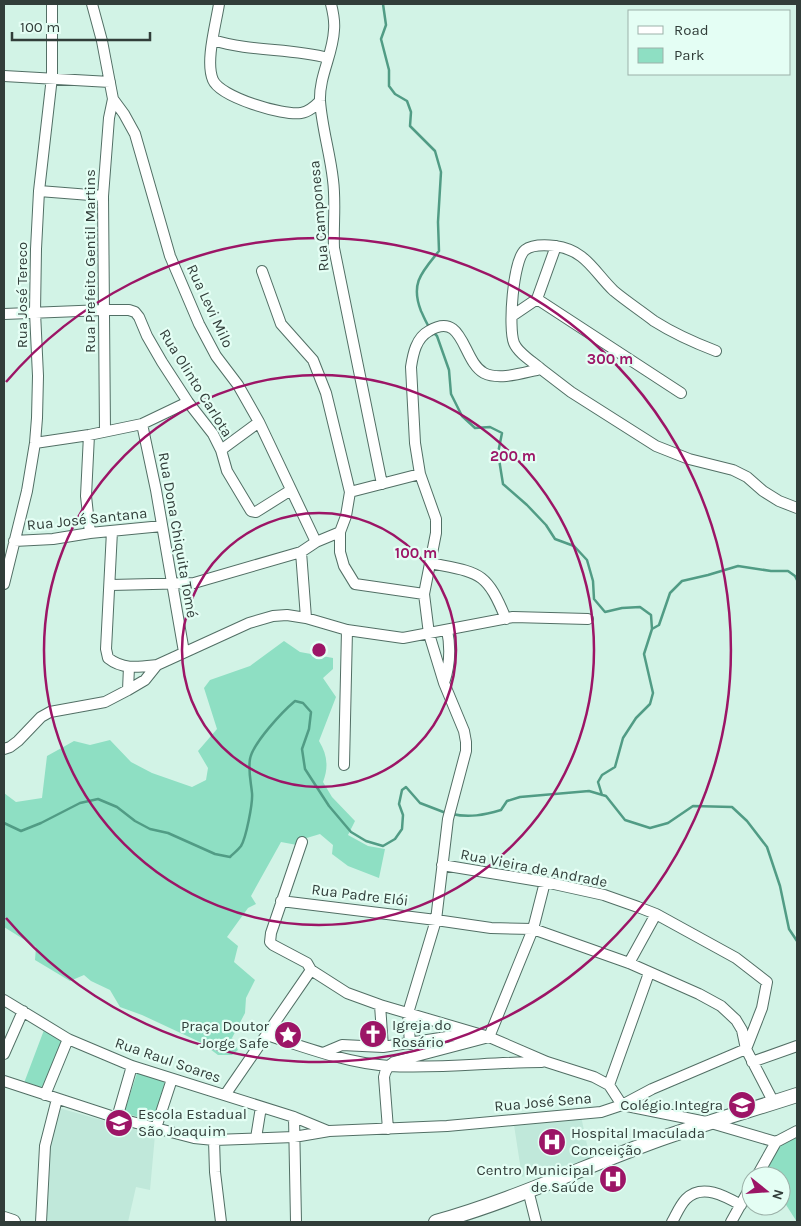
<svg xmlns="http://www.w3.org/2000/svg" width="801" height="1226" font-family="Karla,sans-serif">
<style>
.built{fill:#c0e8da}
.green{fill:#8edfc3}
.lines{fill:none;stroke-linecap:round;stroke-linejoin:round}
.stream{stroke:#519c85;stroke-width:2.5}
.street-casing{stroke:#526f65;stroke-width:12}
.secondary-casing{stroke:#526f65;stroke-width:16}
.street{stroke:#fff;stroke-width:10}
.secondary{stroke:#fff;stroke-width:14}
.ring{fill:none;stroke:#9c1566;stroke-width:2.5}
.labels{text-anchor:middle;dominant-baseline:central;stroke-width:4.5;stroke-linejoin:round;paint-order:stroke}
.street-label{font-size:15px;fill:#313d39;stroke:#e4fef4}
.poi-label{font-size:15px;fill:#313d39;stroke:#e4fef4;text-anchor:start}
.centre{fill:#9c1566;stroke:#e4fef4;stroke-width:2.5}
.ring-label{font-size:15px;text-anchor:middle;font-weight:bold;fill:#9c1566;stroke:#e4fef4;stroke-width:4.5;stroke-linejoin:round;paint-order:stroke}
</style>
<rect width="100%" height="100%" fill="#d2f3e6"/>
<path class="built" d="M59 1108 155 1135 150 1190 136 1187 128 1222H56L46 1220 51 1135Z
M581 1116 590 1159 522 1177 514 1125Z"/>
<path class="green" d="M284 641 300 652 333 658V669L323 678 336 697 319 741C327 754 329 767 323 782L332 797 355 821 348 835 368 846 385 849 379 878 348 866 332 854 333 845 320 834 300 840 297 845 281 842 251 896 256 904 248 908 227 937 238 946 234 962 255 980 246 998 245 1013 232 1038 238 1050 232 1055H218L202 1043 142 1015 120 1007 110 990 91 981 84 975 70 981 35 960 36 947 4 927V793L16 802 42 798 47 756 74 741 90 745 110 740 131 762 152 773 192 787 206 780 208 768 198 751 217 729 204 688 210 680 250 666Z
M44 1030 63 1042 45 1084 39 1089 24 1083Z
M137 1073 165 1082 153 1121 124 1113Z
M797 1136V1222L781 1197V1176H767L764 1171 779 1146Z"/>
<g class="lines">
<path class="stream" d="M383 4 386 25 381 39 389 70V86L395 94 407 101 411 112 410 126 435 151 441 172 438 222 439 251C422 272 410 283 421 311 424 317 426 323 430 328
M433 332 437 336 449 370 451 394 462 416 475 428 490 427 502 433 498 453 503 484 527 505 546 525 555 539 574 546 587 560 593 581 594 599 605 612 622 608 640 607 651 615 652 629 644 654 653 693 650 704 636 718 623 738 615 767 602 775 598 782 602 795
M652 629 659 625 670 593 682 581 708 575 738 566 771 571H788L795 576 797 580
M452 814C469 818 484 815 501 810L507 801 520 797 589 791 606 796 625 820 650 828 668 823 693 806 732 807 747 821 767 847 780 886 789 929 797 941
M4 823 21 831 41 823 80 803 98 799 117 807 135 821 150 829 168 833 215 854 230 857C233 854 238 850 241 846 246 838 253 803 252 793 251 782 248 771 250 759 253 743 282 712 295 701L303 703 311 712 309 729 302 749 305 769 329 806 351 832 366 841 383 846 395 839 402 829 403 815 399 804 402 790 406 787 420 803 446 813"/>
<g class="street-casing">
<path id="street" d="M92 4 102 41 113 99 109 118 103 196 105 431
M219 4C216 24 205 62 213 80 220 97 283 116 301 113 309 112 315 106 320 101
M331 4C333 12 335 21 334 30 333 54 319 76 320 101 322 128 330 153 333 180 336 203 333 225 334 248L382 484
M213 40C251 52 290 48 328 58
M4 76 110 82
M113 99 124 114 135 134 170 256 199 324 216 356 238 385 259 422 316 542
M39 191 103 196
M262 271 281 324 313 360 326 393 350 492 346 516 340 532V552L344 566 355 584 424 594
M537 299 681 393
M4 314 104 310H129L135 312 139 317 147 336 162 362 188 402 213 434 221 450 259 422
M512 316 537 299 556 246
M541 369C533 362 518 353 514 343 508 328 513 260 525 250 533 244 546 245 555 246 586 250 594 272 614 291 626 301 641 311 654 321 673 333 695 343 716 351
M142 424 156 490 184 652
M89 435 86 496 90 533
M35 443 89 435 142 424 188 402
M221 450 227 471 251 511 256 512 291 490
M350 492 420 474
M112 531 106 649 108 658C123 670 139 667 157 665
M14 541 53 539 90 533 162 526
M301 552 306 618
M430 563C479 573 486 570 506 619
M4 584 27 491 35 443 37 418 38 376 35 312 36 249 39 191 52 77V4
M111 585 194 583 301 552 316 542 340 532
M444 683C450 665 451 649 447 630
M128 690 129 667
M4 749 10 747 18 741 41 717 50 712 105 702 128 690 145 680 157 665 249 623 273 616 287 615 306 618 347 630 403 638 513 617 588 619
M344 765 347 630
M302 842 271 933 270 942 273 945 307 963 311 970 347 993 380 1005 489 1037 547 1062 594 1077 609 1085 622 1105 711 1123 776 1142
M281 901 436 920 491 928 533 929 629 963 699 994 721 1006 736 1020 742 1030 746 1049 774 1103
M629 963 656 914
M4 1000 68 1039 132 1066 294 1117 328 1131
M380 1005 383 1047
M267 1035C307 1048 347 1063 389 1066 440 1069 491 1062 542 1062
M410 1044 408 1013 436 920 448 819 466 751V742L464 731 444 683 429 634 424 594 436 533V519L420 474 415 443 411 367C413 354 416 338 429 331 464 310 462 361 484 373 500 381 525 372 541 369L571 392 656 446 689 459 733 470 747 477 763 491 779 501 797 508
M323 1053 342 1045 383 1047 472 1033
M4 1054 23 1011
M752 1062 797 1046
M4 1081 117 1118 194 1138 214 1140 294 1137 329 1131 447 1126 601 1112 622 1105 652 1089 746 1049 762 1008 767 982 736 958 656 914 638 907 604 895 545 882 442 865
M609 1085 649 973
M45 1095 68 1039
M225 1095 311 970
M294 1117 296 1222
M117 1118 132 1066
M156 1128 172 1079
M388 1129 384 1077C385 1070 388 1066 394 1062L489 1037 533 929 545 882
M256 1138 261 1107
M214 1140 215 1172 221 1222
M757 1176 776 1142 797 1131
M528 1190 536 1222
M41 1222 45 1146 57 1099
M672 1222C676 1215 680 1205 686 1199 702 1183 725 1196 741 1205
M731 1222 751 1186"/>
</g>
<g class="secondary-casing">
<path id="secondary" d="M4 1219 13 1222
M436 1222C512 1201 585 1166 660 1139 705 1123 751 1110 797 1095"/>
</g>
<use href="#street" class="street"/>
<use href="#secondary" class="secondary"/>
</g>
<g class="ring">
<circle cx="319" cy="650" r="137"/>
<circle cx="319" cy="650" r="275"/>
<path d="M6 382A412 412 0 1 1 6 918"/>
</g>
<defs>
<g id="church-disc" transform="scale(1.4375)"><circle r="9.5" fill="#9c1566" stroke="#e4fef4"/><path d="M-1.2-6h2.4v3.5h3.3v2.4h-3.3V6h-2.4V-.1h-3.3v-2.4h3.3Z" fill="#fff"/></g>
<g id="sight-disc" transform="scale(1.4375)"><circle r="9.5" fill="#9c1566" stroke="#e4fef4"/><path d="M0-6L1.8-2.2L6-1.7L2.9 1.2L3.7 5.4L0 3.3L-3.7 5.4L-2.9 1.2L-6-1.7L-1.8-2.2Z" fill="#fff"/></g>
<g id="school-disc" transform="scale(1.4375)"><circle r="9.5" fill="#9c1566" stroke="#e4fef4"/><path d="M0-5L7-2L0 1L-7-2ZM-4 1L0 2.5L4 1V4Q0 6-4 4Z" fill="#fff"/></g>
<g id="hospital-disc" transform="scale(1.4375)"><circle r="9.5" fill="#9c1566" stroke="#e4fef4"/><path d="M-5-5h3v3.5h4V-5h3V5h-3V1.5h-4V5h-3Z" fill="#fff"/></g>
</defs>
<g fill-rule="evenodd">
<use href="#church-disc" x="373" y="1034"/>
<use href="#sight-disc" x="288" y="1035"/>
<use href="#school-disc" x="742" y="1105"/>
<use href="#school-disc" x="119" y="1123"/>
<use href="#hospital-disc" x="552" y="1142"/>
<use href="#hospital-disc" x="613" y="1179"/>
</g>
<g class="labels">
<g class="street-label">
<text transform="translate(319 216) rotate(-95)">Rua Camponesa</text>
<text transform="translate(90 261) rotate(-90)">Rua Prefeito Gentil Martins</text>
<text transform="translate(22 295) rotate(-90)">Rua José Tereco</text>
<text transform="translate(210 306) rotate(65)">Rua Levi Milo</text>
<text transform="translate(196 383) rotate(58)">Rua Olinto Carlota</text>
<text transform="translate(87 519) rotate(-6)">Rua José Santana</text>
<text transform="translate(178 535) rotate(80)">Rua Dona Chiquita Tomé</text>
<text transform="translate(534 868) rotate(11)">Rua Vieira de Andrade</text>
<text transform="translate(360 895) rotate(7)">Rua Padre Elói</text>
<text transform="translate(168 1060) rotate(19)">Rua Raul Soares</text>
<text transform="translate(543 1102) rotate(-5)">Rua José Sena</text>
</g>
<g class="poi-label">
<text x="392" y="1025">Igreja do<tspan x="392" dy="17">Rosário</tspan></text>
<text x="269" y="1026" text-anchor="end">Praça Doutor<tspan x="269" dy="17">Jorge Safe</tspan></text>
<text x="723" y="1105" text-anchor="end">Colégio Integra</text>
<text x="138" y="1114">Escola Estadual<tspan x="138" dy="17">São Joaquim</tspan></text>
<text x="571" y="1133">Hospital Imaculada<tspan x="571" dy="17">Conceição</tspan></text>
<text x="594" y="1170" text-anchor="end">Centro Municipal<tspan x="594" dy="17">de Saúde</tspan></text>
</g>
</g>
<circle cx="319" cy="650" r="8" class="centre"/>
<g class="ring-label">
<text x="610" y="364">300 m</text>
<text x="513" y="461">200 m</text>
<text x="416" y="558">100 m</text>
</g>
<rect width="801" height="1226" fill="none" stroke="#313d39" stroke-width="10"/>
<rect x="628" y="10" width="162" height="65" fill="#e4fef4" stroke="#9cb1a9"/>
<rect x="638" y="26" width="25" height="8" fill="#ffffff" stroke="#9cb1a9"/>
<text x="674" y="35" font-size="15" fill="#313d39">Road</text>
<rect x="638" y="48" width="25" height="15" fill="#8edfc3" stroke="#9cb1a9"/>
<text x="674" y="60" font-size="15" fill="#313d39">Park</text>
<g transform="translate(766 1191) rotate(107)"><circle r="24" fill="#e4fef4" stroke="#9cb1a9"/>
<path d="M0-4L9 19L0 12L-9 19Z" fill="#9c1566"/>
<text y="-8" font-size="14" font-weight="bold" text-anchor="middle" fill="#313d39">N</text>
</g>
<path d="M12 32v8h138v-8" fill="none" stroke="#313d39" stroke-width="2.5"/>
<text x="20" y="32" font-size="15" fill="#313d39" stroke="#e4fef4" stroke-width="4" paint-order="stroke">100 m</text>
</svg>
